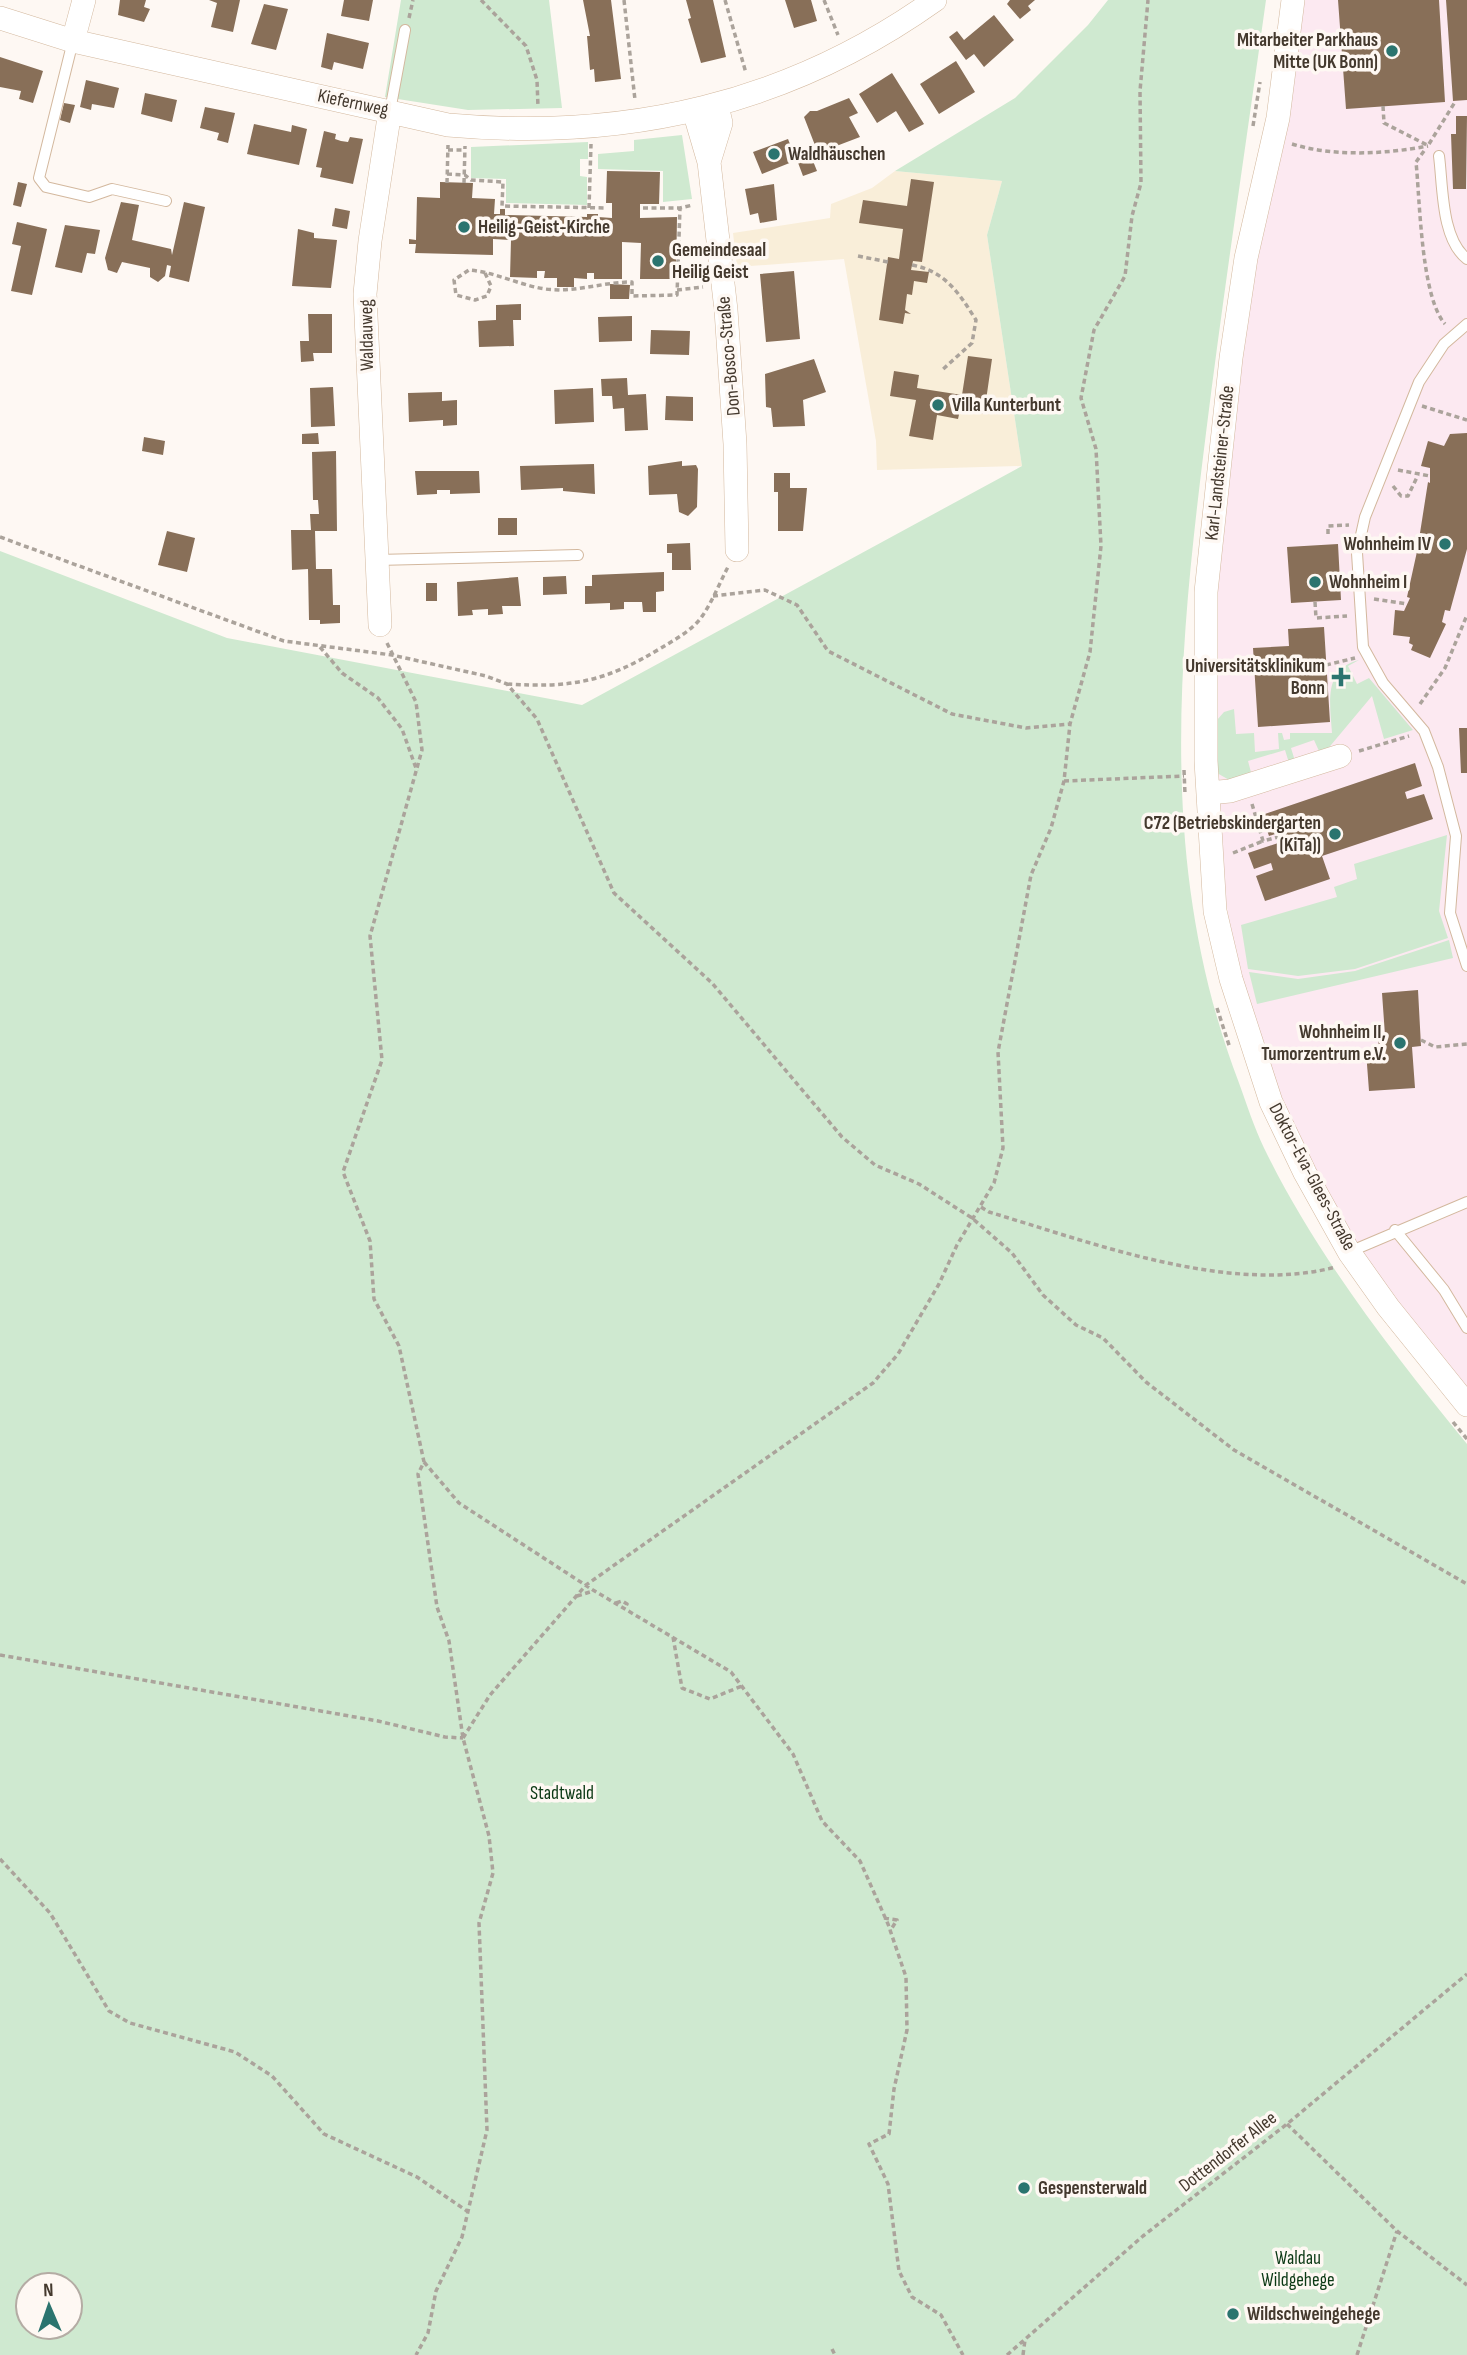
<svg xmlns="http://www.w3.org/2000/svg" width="1467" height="2355" font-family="'Sofia Sans Condensed',sans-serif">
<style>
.education{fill:#f9eed9}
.medical{fill:#fce9f1}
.green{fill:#cfe9d0;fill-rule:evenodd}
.building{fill:#886f58}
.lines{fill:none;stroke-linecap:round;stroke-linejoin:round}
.service-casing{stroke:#d3b89e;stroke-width:12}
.minor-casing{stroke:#d3b89e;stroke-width:24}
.path{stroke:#aba39b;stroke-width:3.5;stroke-dasharray:5 3.5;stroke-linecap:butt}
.service{stroke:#fff;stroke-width:10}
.minor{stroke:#fff;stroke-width:23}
.poi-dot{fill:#2b746f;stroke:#fef8f3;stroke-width:2.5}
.labels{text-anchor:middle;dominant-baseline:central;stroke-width:7;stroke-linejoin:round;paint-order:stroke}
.poi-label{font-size:19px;font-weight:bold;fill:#44392e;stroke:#fef8f3;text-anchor:start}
.street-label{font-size:19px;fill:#44392e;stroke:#fef8f3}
.park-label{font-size:19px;fill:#0b3814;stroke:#fef8f3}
</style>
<rect width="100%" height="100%" fill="#fef8f3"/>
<path class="education" d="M895 171 1002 181 987 235 1022 466 877 470 876 441 844 259 737 267 733 233 830 218 831 204 872 188Z"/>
<path class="medical" d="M1303 0H1467V1393L1370 1267 1313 1170 1278 1099 1237 979 1220 857 1215 631 1222 511 1239 359Z"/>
<path class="green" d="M401 0H549L562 108 468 110 385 97Z
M1108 0H1266C1246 144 1224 288 1206 433 1178 656 1157 868 1239 1083 1247 1105 1254 1127 1264 1148 1316 1255 1392 1352 1467 1444V2355H0V551L227 638 582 705 1022 466 987 235 1002 181 895 171 1015 98 1088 25ZM28 2285H70V2327H28Z
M682 135 692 199 663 202V171L598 169V154L634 151V140Z
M588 142V159H580V176L587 177V205L506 203V179L471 178V147Z
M1359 660 1348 666 1357 684 1369 678 1413 730 1384 739 1372 696 1326 751H1319L1314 740 1291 748 1295 761 1289 763 1285 750 1248 761 1252 776 1231 781 1217 773V720L1224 712 1234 709 1236 734 1254 733 1255 752 1279 749 1278 733H1282L1284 740 1290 739V733H1332C1330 703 1323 669 1359 660Z
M1447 835 1439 911 1448 938 1355 969 1298 976 1248 969 1241 925 1337 897 1334 887 1357 879 1354 864Z
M1449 940 1453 958 1257 1004 1249 972 1298 979 1355 971Z"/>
<path class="building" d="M120 0H146L144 7 150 9 144 22 118 15Z
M240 0 233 32 211 27 217 3 209 0Z
M344 0H373L369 21 341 16Z
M583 0H611L621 79 595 82 594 69 590 70 587 36H590Z
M686 0H713L726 57 701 63 688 19 691 18Z
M785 0H811L817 21 794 28Z
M1010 0H1035L1028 6 1031 10 1020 19 1007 4Z
M1338 0H1439L1445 102 1346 109Z
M1446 0H1467V100L1453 101Z
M264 4 288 9 276 50 251 44Z
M994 15 1014 40 984 67 974 54 966 60 949 37 957 31 964 40Z
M327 33 369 43 363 69 334 62 332 70 321 67Z
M0 57 43 71 33 103 19 99 21 91 0 87Z
M956 61 975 92 939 114 920 84Z
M892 73 924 124 909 132 896 111 877 123 859 94Z
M86 80 119 88 114 108 92 104 91 110 80 107Z
M145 93 177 100 172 122 141 114Z
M849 98 858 113 849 117 860 137 818 153 804 117 810 111H817Z
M64 103 75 105 70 123 60 120Z
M205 107 235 113 228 143 217 140 219 133 200 128Z
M1456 116H1467L1466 189H1453L1451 134H1456Z
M254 124 291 132 292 125 307 129 299 165 247 154Z
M324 131 336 134 335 139 341 141 348 142 350 137 363 139 353 184 320 177 322 168 316 167Z
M788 139 795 157 809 151 817 171 803 176 797 160 762 174 753 152Z
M607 171 660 172 659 204H640V218L677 217 676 279H640L641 243 622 242V279H594V273H587V279L574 278V287H557V278H544L545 271H537V278L510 277 511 240 493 239V255L415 253 416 244H409V239L416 240 417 197 440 198V182L473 183 472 198 495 199 494 214H500V209H505V215L587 217V214H598V217L612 218V203H606Z
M911 179 934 182 922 262 913 261 911 270 929 272 927 283 914 281 912 295 907 294 905 310 911 314 905 313 903 324 879 320 888 257 899 259 903 229 859 223 863 200 907 206Z
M18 182 27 184 21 207 13 205Z
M774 184 777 220 760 223 758 213 750 215 745 189Z
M121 202 139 205 132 240 171 249 172 255 184 202 205 207 189 282 169 277 171 266 167 265 165 276 158 282 150 277V268L122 262 117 273 108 270 105 258Z
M335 208 350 211 347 229 332 226Z
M17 222 47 229 32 295 11 291 21 246 12 244Z
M65 225 100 230 95 254 87 253 82 273 55 267Z
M298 229 314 233V238L337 240 331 288 292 286Z
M794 271 800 339 766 342 760 274Z
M610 284 630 285 629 299H610Z
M521 304V320H513L514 346 479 347 478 321 496 320V305Z
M308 314H332V353H313L314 361 301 362 300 341H309Z
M632 316V341L599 342 598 317Z
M651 330 690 331 689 355 650 354Z
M968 356 992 359 984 414 960 410 958 419 937 415 933 440 909 436 916 400 890 396 894 371 919 375 917 388 962 395Z
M814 359 826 392 803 400 805 426 773 427 771 408 766 407 765 374Z
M627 378 628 395 646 394 648 430 625 431 624 408 613 409 612 396H602L601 379Z
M333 387 335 426 311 427 310 388Z
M593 388 594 422 555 424 554 390Z
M442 392V401L457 400V425L443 426V420L409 422 408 393Z
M666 396 693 397V421L665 420Z
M318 433 319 444H302V434Z
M1467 433V549L1450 611 1445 610 1442 622 1446 624 1430 658 1411 650 1413 645 1409 643 1410 637 1393 635 1395 610 1404 611 1410 598 1407 597 1418 547 1422 548 1424 534 1420 533 1428 482 1430 483V468L1421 466 1428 441 1444 446 1450 434Z
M144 437 165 441 163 455 142 451Z
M336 451 337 531H315L316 569H332L333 605H340V623L320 624V620H309L308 569 292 570 291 530H311L310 514H319L318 500H313L312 452Z
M682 461V466L696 465 698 469 697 507 688 516 679 512 677 494 649 495 648 466Z
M594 464 595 494 563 491V488L521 490 520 466Z
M415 471H479L480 493 450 494V490H437V494L417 495Z
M774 473H790V488H807L803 531H778V492H774Z
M498 518H517V535H498Z
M167 531 195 538 187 572 158 565Z
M690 543 691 570H672V553H667V544Z
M1338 544 1341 600 1291 603 1287 547Z
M664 572V591L656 592V612H643L642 602H624V609L610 610V603L585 604V586H592V575Z
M566 576 567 594 543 595V577Z
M518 577 521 606H502L503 614 488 615V609L472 610 473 615 458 616 457 582Z
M426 583H437V601H426Z
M1324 627 1330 722 1258 727 1253 648 1289 646 1288 629Z
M1459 728H1467V773H1461Z
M1415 763 1422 786 1405 792 1407 799 1424 794 1433 819 1322 856 1330 879 1265 901 1256 876 1273 870 1271 863 1254 869 1248 853 1284 841 1281 832 1269 836 1262 815Z
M1418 990 1421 1046 1412 1047 1415 1088 1369 1091 1366 1051 1379 1050 1378 1035H1385L1382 993Z"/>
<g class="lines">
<g class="service-casing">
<path id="service" d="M73 41 39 178 46 187 89 197 112 189 166 201
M390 111 405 30
M1439 156C1443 186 1441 239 1467 259
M1467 324 1444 344 1419 382 1365 517 1357 553 1363 647 1383 683 1424 731 1438 767 1456 836 1450 913 1467 966
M377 560 578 555
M1395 1230 1444 1290 1467 1328
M1349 1252 1467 1202"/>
</g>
<g class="minor-casing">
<path id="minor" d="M1293 0 1278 118 1246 258 1231 358 1206 592V761L1215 911 1231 979 1271 1102 1305 1173 1349 1252 1388 1307 1467 1405
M0 18 73 41 448 125C627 141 789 104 935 0
M73 41 84 0
M694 111 709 162 726 310 735 444 737 550
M709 162 721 123 717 106
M380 625 365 294 370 241 390 111
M1208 793 1230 791 1340 756"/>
</g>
<path class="path" d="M481 0 526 46 537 80 538 107
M624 0 635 100
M725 0 746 73
M824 0 838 35
M409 18 413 0
M1383 106 1384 123 1427 145
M1253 126 1260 82
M1292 144C1334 157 1386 154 1428 146
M1429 144 1455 102
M448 150H465
M1424 151 1416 162C1420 201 1421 297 1445 324
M447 174 465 175 471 180 503 182 502 206 607 208
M447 183 448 145
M464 183 465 146
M589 208 591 144
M643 208H680L693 205
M858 256 888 262
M912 265C945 271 959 293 976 320L972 343 941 371
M485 273 491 286 487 296 475 300 456 295 454 280 469 270C495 272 519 285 545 289 575 293 602 282 632 282V296L677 295 680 208
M677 290 703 287
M1422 406 1467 420
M1398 470 1430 476
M1393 486 1401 496H1408L1418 475
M1328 534V526L1349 525
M0 537 284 641 392 655 486 676 507 684 537 719 614 893 712 983 842 1137 875 1165 919 1184 972 1218 1012 1253 1043 1295 1076 1325 1103 1338 1146 1382 1234 1450 1467 1584
M713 596 765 590 797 605 828 651 952 714 1026 728 1070 724
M1374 599 1407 604
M1315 602 1316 618 1347 616
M387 643 416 702 422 750 370 936 382 1060 343 1172 370 1241 374 1299 399 1346 424 1462 418 1474 437 1607 449 1641 463 1738 489 1836 493 1873 479 1923 487 2130 462 2237 436 2291 428 2333 416 2355
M320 647 342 673 378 698 402 729 417 771
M1326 665 1355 658
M507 684C572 688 605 682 661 648 676 639 693 630 703 615 713 600 720 582 728 567
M1420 704 1445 668 1467 615
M1359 751 1409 736
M1184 770 1185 794
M1064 781 1184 776
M1252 804 1263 841 1282 836
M1233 853 1263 841
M1217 1008 1230 1048
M1421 1040 1435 1047 1467 1044
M981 1207 989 1212C1093 1243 1229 1295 1336 1267
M1453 1422 1467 1439
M424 1462 459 1503 593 1590 731 1672 793 1754 822 1821 860 1861 888 1924 906 1977 907 2030 894 2089 889 2134 869 2144 888 2184 899 2271 912 2297 941 2315 963 2355
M577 1596 593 1591
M616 1603 622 1601 627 1604 625 1608
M673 1637 682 1688 710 1699 742 1686
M0 1655 378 1721 445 1737 463 1738
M463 1738 490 1695 586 1585 873 1383 898 1354 939 1284 957 1245 994 1183 1003 1148 998 1052 1031 875 1051 828 1064 781 1070 724 1090 652 1101 546 1096 449 1081 398 1094 330 1125 276 1132 216 1141 183 1140 91 1148 0
M0 1859 50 1913 109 2011 130 2023 235 2052 272 2076 324 2134 417 2177 467 2211
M884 1918 897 1920 890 1931
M1287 2124 1397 2231 1467 2285
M832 2349 835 2355
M1007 2355 1143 2236 1287 2124 1467 1974
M1023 2355 1025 2340
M1357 2355 1397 2231"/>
<use href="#service" class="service"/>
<use href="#minor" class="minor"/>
</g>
<g class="poi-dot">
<circle cx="1392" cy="51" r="7"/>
<circle cx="774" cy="154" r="7"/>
<circle cx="464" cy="227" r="7"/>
<circle cx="658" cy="261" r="7"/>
<circle cx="938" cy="405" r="7"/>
<circle cx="1445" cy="544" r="7"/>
<circle cx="1315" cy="582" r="7"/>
<path d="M1337.5 666.5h7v7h7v7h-7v7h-7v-7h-7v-7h7z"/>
<circle cx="1335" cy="834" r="7"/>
<circle cx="1400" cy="1043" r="7"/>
<circle cx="1024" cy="2188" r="7"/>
<circle cx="1233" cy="2314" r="7"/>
</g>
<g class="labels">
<g class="poi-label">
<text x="1378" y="40" text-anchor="end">Mitarbeiter Parkhaus<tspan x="1378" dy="22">Mitte (UK Bonn)</tspan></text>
<text x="788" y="154">Waldhäuschen</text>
<text x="478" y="227">Heilig-Geist-Kirche</text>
<text x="672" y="250">Gemeindesaal<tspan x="672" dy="22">Heilig Geist</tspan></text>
<text x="952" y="405">Villa Kunterbunt</text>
<text x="1431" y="544" text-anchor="end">Wohnheim IV</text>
<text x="1329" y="582">Wohnheim I</text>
<text x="1325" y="666" text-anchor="end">Universitätsklinikum<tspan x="1325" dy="22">Bonn</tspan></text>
<text x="1321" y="823" text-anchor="end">C72 (Betriebskindergarten<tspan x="1321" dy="22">(KiTa))</tspan></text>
<text x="1386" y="1032" text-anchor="end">Wohnheim II,<tspan x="1386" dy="22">Tumorzentrum e.V.</tspan></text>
<text x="1038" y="2188">Gespensterwald</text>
<text x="1247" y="2314">Wildschweingehege</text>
</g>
<g class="street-label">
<text transform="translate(353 103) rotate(12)">Kiefernweg</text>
<text transform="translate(367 335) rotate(-91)">Waldauweg</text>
<text transform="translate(729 356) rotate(-95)">Don-Bosco-Straße</text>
<text transform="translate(1220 463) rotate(-84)">Karl-Landsteiner-Straße</text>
<text transform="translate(1312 1177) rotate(62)">Doktor-Eva-Glees-Straße</text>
<text transform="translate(1228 2152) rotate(-38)">Dottendorfer Allee</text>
</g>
<g class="park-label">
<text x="562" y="1793">Stadtwald</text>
<text x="1298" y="2258">Waldau<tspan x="1298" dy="22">Wildgehege</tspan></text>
</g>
</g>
<g transform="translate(49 2306) rotate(358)"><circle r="33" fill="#fef8f3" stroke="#b4aca4" stroke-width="2"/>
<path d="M0-5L12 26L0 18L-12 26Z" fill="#2b746f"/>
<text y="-10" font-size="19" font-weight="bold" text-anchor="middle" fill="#44392e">N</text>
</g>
</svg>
